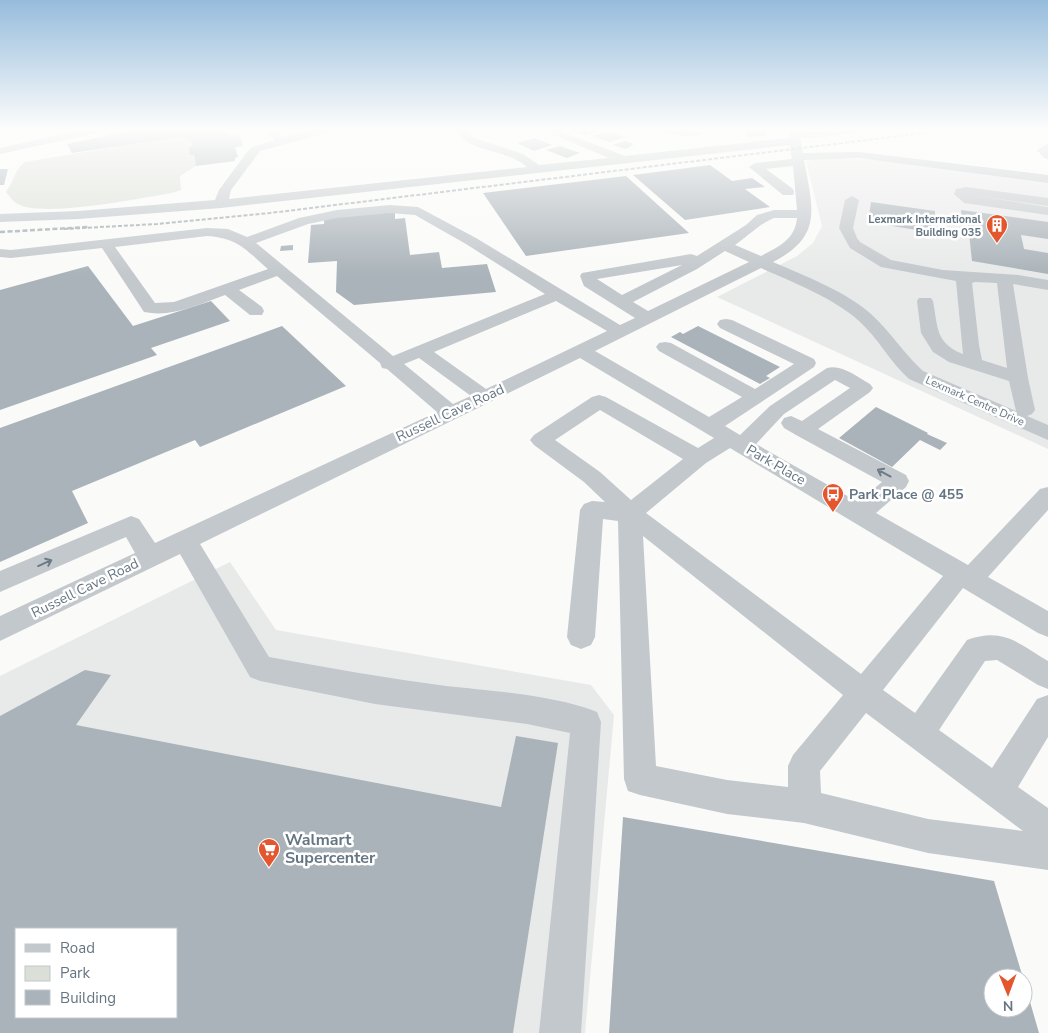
<svg xmlns="http://www.w3.org/2000/svg" width="1048" height="1033" font-family="'Nunito Sans',sans-serif">
<style>
.built{fill:#e8e9e9;fill-rule:evenodd}
.green{fill:#dadfd7}
.building{fill:#aab3b9;fill-rule:evenodd}
.lines{fill:none;stroke-linecap:round;stroke-linejoin:round}
.minor{fill:#c3c8cc;fill-rule:evenodd}
.rail-far1{stroke:#a2aab0;stroke-width:2;stroke-dasharray:4 2;stroke-linecap:butt}
.rail{stroke:#a2aab0;stroke-width:2.5;stroke-dasharray:5 2.5;stroke-linecap:butt}
.oneway{stroke:#6a7a87}
.labels{text-anchor:middle;dominant-baseline:central;stroke-width:5;stroke-linejoin:round;paint-order:stroke}
.far-poi-label{font-size:11px;font-weight:bold;fill:#657683;stroke:#fff;text-anchor:end}
.far-street-label{font-size:11px;fill:#657683;stroke:#fff}
.street-label{font-size:14px;fill:#657683;stroke:#fff}
.poi-label{font-size:14px;font-weight:bold;fill:#657683;stroke:#fff;text-anchor:start}
.near-poi-label{font-size:16px;font-weight:bold;fill:#657683;stroke:#fff;text-anchor:start}
</style>
<rect width="100%" height="100%" fill="#fafaf8"/>
<path class="built" d="M826 158 883 160 1048 183V449L717 297 797 256 813 243 822 226 806 161Z
M230 562 276 630 591 685 614 715 585 1033H0V676ZM16 929H176V1017H16Z"/>
<path class="green" d="M175 137 190 139 196 166 180 176 181 190 172 193C141 198 46 217 20 205 14 203 10 197 6 192 15 180 14 170 25 162Z"/>
<path class="building" d="M135 130H225L230 136 239 135 243 146 235 147 238 157 235 158V161L196 166 194 155H190L189 147H192L191 140 180 137 72 153 67 144Z
M582 130H596L599 131 585 135 576 132Z
M660 130H701V135L684 136 659 132Z
M747 130H766V133L763 134H766V136L747 137Z
M607 131 626 137 610 142 592 136Z
M535 138 552 145 534 151 517 143Z
M625 141 634 144 626 149 613 145Z
M560 146 580 153 567 158 546 150Z
M710 165 732 181 752 178 765 187 745 189 770 207 685 220 633 175Z
M0 169H8L4 185H0Z
M626 176 689 233 526 256 483 193Z
M871 202 935 211V217L962 221 961 210 1048 222V239L1021 235 1024 249 1048 253V274L972 261 968 224 935 219V233L868 222Z
M395 212V219L405 218 410 255 439 252 442 268 487 264 496 292 354 305 336 292 337 261 308 263 311 225 324 224V218Z
M293 245V250L280 251 281 246Z
M88 266 133 326 211 301 230 321 151 348 157 355 0 410V290Z
M282 326 346 386 200 447 195 440 72 491 88 523 0 562V428Z
M698 326 780 367 766 376 770 378 760 384 671 337 680 332 683 334Z
M876 407 928 433 927 434 947 443 940 450 920 440 892 467 839 438Z
M85 670 111 675 76 725 501 807 516 736 558 743 513 1033H0V716ZM16 929H176V1017H16Z
M623 817 994 881 1023 978H993V1008H1023L1024 981 1039 1033H609Z"/>
<g class="lines">
<path class="minor" d="M81 130H102L97 133 0 154V148Z
M262 130H275L284 137 312 130H330L329 132 260 151 231 190 229 199 527 167C505 148 472 154 454 130H465L477 139 523 154 539 165 609 158 542 130H557L625 156 790 138 789 130 811 132 859 130 854 133 811 138 800 137 803 153 859 152 1048 175V183L859 158 804 160C813 209 823 236 773 262 803 275 847 292 871 314 890 331 904 354 923 371L1016 411 1009 381 949 362 933 352 921 333 917 301 919 298H931L933 301C938 327 935 343 963 354L956 281 881 267 850 248 839 228 845 200 852 196 859 200 853 228 857 238 860 242 891 260 943 270 1018 275 1048 280V290L1013 284 1028 378 1035 410 1032 414 1027 416 1048 425V440L909 379C890 362 878 338 859 321 834 298 792 282 761 268L595 351 709 417 742 397 659 351 656 347 659 343 665 342 671 343 755 389 794 364 720 328 717 324 720 320 726 319 732 320 814 359 816 363 814 367 725 426 740 435 770 406 827 368C842 364 857 377 870 384L873 388 870 392 818 429 906 475 909 481 906 487 876 513 968 565 1040 489 1048 487V510L988 577 1048 611V637L1038 633 963 588 883 690 915 713 967 640C1003 627 1018 643 1048 661V689L1038 685 997 660 985 661 939 730 992 768 1037 699 1048 695V737L1018 787 1048 808V870L928 853 804 823 727 814 640 795 628 791 624 779 618 521 603 519 595 637 591 645 581 649 571 645 567 637 580 510 584 504 592 501 605 502 584 482 534 445 530 440 534 435 592 397 599 395 606 397 698 448 714 438 580 358 200 544 269 657C328 668 387 678 446 686 492 691 554 695 597 712L601 722 581 1033H539L570 733 527 724 375 704 260 681 250 677 180 554 0 641V616L135 553 126 537 0 592V571L131 516 139 519 155 543 437 412 387 369 382 368 380 363 277 276 239 290 262 307 264 311 262 315H250L225 295C200 304 172 318 144 312L102 248 11 258 0 257V249L11 250 207 228 228 229 247 237 299 218 337 210 390 205 418 207 476 238 620 325 635 318 584 286 580 276 582 273 691 254 697 256 746 225 757 215 774 210H797L793 166 766 169 793 189 794 192 793 195H783L749 167 755 163 792 159 790 145 221 208 78 219 0 222V214L78 211 215 200 219 190 247 152 252 147 275 140ZM390 213 415 215 466 244 545 294 393 356 256 243 308 224 337 218ZM774 218H797C795 240 778 247 761 256L735 245C747 237 762 222 774 218ZM207 236C238 238 246 250 268 269L174 302 155 303 115 247ZM725 251 749 262 648 311 633 302 697 269ZM682 265 622 295 597 279ZM975 282 997 283 1007 368 982 360 979 345 972 283ZM556 301 607 331 486 389 434 352ZM419 358 471 396 453 404 404 364ZM835 380 850 388 802 421 791 416 784 418 781 423 784 428 796 435 882 482 858 502 756 444 784 414ZM600 410 683 459 631 500 600 472 555 440ZM730 448 943 576 861 674 646 513 706 463ZM643 536 843 695 793 755 788 766V787L727 780 656 766ZM866 713 1023 831 928 819 821 793 820 771Z
M1048 143V159L1044 158 1037 150Z
M966 187 1048 198V206L971 195 1048 207V215L964 203 954 194 956 189Z"/>
<path class="rail-far1" d="M64 229 157 224 270 213 949 130"/>
<path class="rail" d="M0 232 89 227"/>
</g>
<defs><path id="oneway-shaft" d="M-6 0H5M1.5-3L5.5 0L1.5 3" fill="none" stroke-width="1.6" stroke-linecap="round" stroke-linejoin="round" transform="scale(1.25)"/></defs>
<g class="oneway">
<use href="#oneway-shaft" transform="translate(884 473) rotate(-152)"/>
<use href="#oneway-shaft" transform="translate(45 563) rotate(-24)"/>
</g>
<linearGradient id="sky" x2="0" y2="1"><stop stop-color="#96bcdc"/><stop offset="0.47" stop-color="#fdfdfc"/><stop offset="1" stop-color="#fdfdfc" stop-opacity="0"/></linearGradient>
<rect width="1048" height="275" fill="url(#sky)"/>
<defs>
<g id="building-pin" transform="scale(1.125)"><path d="M0 17L-7.5 6A9.5 9.5 0 1 1 7.5 6Z" fill="#e4572e" stroke="#fff"/><path d="M-4-6H4V6H1V3H-1V6H-4ZM-2.5-4.3h1.7v1.8h-1.7ZM.8-4.3h1.7v1.8H.8ZM-2.5-1h1.7V.8h-1.7ZM.8-1h1.7V.8H.8Z" fill="#fff"/></g>
<g id="bus-pin" transform="scale(1.125)"><path d="M0 17L-7.5 6A9.5 9.5 0 1 1 7.5 6Z" fill="#e4572e" stroke="#fff"/><path d="M-5-6H5V4H4V6H2V4H-2V6H-4V4H-5ZM-3.5-4V0h7V-4ZM-3.5 1.2v1.5H-2V1.2ZM2 1.2v1.5H3.5V1.2Z" fill="#fff"/></g>
<g id="supermarket-pin" transform="scale(1.125)"><path d="M0 17L-7.5 6A9.5 9.5 0 1 1 7.5 6Z" fill="#e4572e" stroke="#fff"/><path d="M-6-5.5h2.5l.6 2H6L4.5 2H-2.5L-4.4-4H-6ZM-1.5 3.2a1.3 1.3 0 1 0 .1 0ZM3 3.2a1.3 1.3 0 1 0 .1 0Z" fill="#fff"/></g>
</defs>
<g fill-rule="evenodd">
<use href="#building-pin" x="997" y="225"/>
<use href="#bus-pin" x="833" y="494"/>
<use href="#supermarket-pin" x="269" y="849"/>
</g>
<g class="labels">
<g class="far-poi-label">
<text x="981" y="219">Lexmark International<tspan x="981" dy="13">Building 035</tspan></text>
</g>
<g class="far-street-label">
<text transform="translate(975 401) rotate(24)">Lexmark Centre Drive</text>
</g>
<g class="street-label">
<text transform="translate(450 413) rotate(-25)">Russell Cave Road</text>
<text transform="translate(776 465) rotate(30)">Park Place</text>
<text transform="translate(85 588) rotate(-26)">Russell Cave Road</text>
</g>
<g class="poi-label">
<text x="849" y="494">Park Place @ 455</text>
</g>
<g class="near-poi-label">
<text x="285" y="840">Walmart<tspan x="285" dy="18">Supercenter</tspan></text>
</g>
</g>
<rect x="15" y="928" width="162" height="90" fill="#ffffff" stroke="#c1c8cd"/>
<rect x="25" y="944" width="25" height="8" fill="#c3c8cc" stroke="#c1c8cd"/>
<text x="60" y="953" font-size="15" fill="#657683">Road</text>
<rect x="25" y="966" width="25" height="15" fill="#dadfd7" stroke="#c1c8cd"/>
<text x="60" y="978" font-size="15" fill="#657683">Park</text>
<rect x="25" y="990" width="25" height="15" fill="#aab3b9" stroke="#c1c8cd"/>
<text x="60" y="1003" font-size="15" fill="#657683">Building</text>
<g transform="translate(1008 993) rotate(179)"><circle r="24" fill="#ffffff" stroke="#c1c8cd"/>
<path d="M0-4L9 19L0 12L-9 19Z" fill="#e4572e"/>
<text y="-8" font-size="14" font-weight="bold" text-anchor="middle" fill="#657683">N</text>
</g>
</svg>
